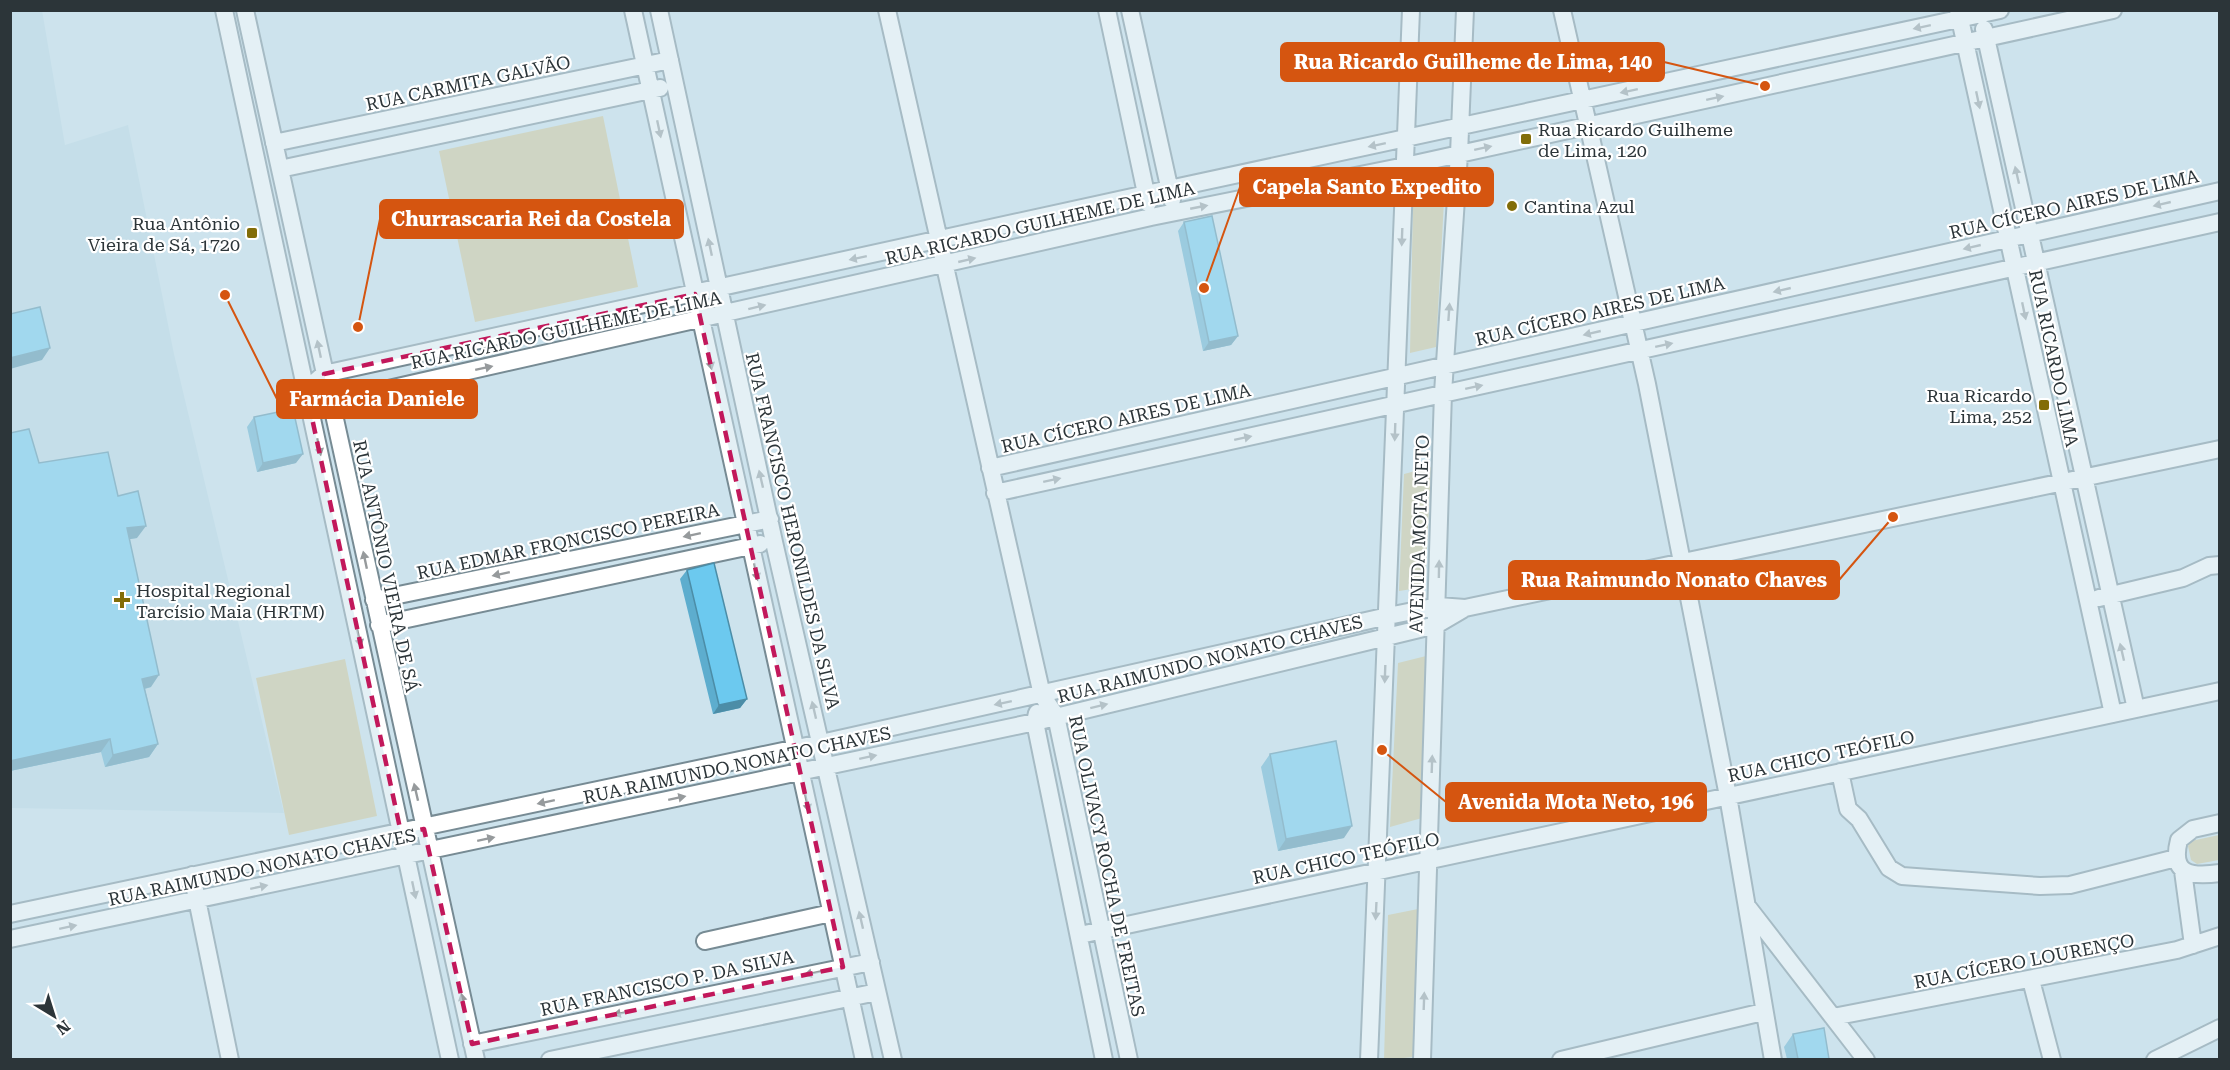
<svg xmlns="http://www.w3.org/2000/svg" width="2230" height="1070" font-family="'Roboto Serif',serif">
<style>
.built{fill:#bad8e5}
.green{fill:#d1c492}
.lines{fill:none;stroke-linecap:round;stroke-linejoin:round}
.minor-casing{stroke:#778b94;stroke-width:20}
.minor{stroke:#fff;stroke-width:16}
.wall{fill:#5dadce}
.shaded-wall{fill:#4c8da7}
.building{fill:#6cc9ef;stroke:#4c8da7;stroke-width:1.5}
.oneway{fill:#969a9c}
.marked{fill:none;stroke:#c2185b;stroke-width:4.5;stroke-dasharray:12 8;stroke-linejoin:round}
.poi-dot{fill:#826d08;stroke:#fff;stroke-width:2}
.labels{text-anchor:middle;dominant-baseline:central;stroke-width:4.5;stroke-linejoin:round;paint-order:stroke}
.street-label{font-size:18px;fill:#2c3539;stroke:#fff}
.poi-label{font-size:18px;fill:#2c3539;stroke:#fff;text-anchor:start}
.leader{fill:none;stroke:#d55510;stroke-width:2}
.callout-dot{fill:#d55510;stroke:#fff;stroke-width:2}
.callout{fill:#d55510;stroke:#d55510;stroke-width:2}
.callout-label{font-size:20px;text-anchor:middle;font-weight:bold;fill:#fff}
</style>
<rect width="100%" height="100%" fill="#cde3ed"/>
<path class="built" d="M42 10 65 145 128 125 174 354 284 813 11 808 10 11Z"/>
<path class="green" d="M603 116 638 287 475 322 439 151Z
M1444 201 1436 347 1410 353 1413 205Z
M1431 467 1425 587 1399 591 1404 474Z
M1426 656 1422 818 1390 827 1398 663Z
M345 659 377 816 289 835 256 678Z
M2219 835V860L2197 864 2191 860 2188 846 2191 841Z
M1418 909 1414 1057 1384 1060 1388 915Z"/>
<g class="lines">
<g class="minor-casing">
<path id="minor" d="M224 10 450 1060
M245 10 476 1060
M633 10 864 1060
M659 10 774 542 893 1060
M887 10 1042 695 1056 716 1129 1060
M1107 10 1148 203
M1130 10 1172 200
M1562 10 1647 384 1728 796 1773 1060
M1958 10 2113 714
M1984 29 2136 709
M274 143 670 60
M280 169 660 88
M306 390 331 402 1151 217 1405 166 2113 10
M306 390 324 374 1146 194 2000 10
M990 468 2220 191
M995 493 2220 222
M2099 598 2183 578 2209 566 2220 565
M374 600 770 519
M379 625 760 544
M1037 713 1035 722 1104 1060
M1840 772 1848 809 1859 819 1889 868 1902 876 2040 886 2070 885 2176 858
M2220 823 2193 829 2179 840C2170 875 2191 877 2220 873
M2183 871 2193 945
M192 875 230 1060
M1747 906 1866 1060
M10 914 821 743 1388 616 1438 606 1465 608 2220 449
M1080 935 2220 691
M10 939 1035 722 1436 625 1465 608
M705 941 831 913
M2031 980 2052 1060
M1833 1017 2177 950 2220 936
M472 1044 871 962
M550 1060 877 992
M1369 1060 1411 10
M1422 1060 1443 393 1459 154 1465 10
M1561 1060 1763 1012
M2155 1060 2220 1028"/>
</g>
<use href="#minor" class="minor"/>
</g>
<path class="wall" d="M1184 222 1238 336 1231 345 1203 351 1178 231Z
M254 417 296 463 257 472 247 427Z
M10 433 39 463 118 496 137 538 129 539 151 687 145 689 158 744 149 757 105 767 101 752 10 771Z
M687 570 747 699 740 708 713 714 680 579Z
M1270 754 1344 838 1278 851 1261 767Z
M1793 1034 1829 1059H1787L1784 1047Z"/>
<path class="shaded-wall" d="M1238 336 1231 345 1203 351 1209 342Z
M50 348 42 360 10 369V358Z
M303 454 296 463 257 472 263 463Z
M146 526 137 538 118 541 127 528Z
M159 675 151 687 134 691 142 679Z
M747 699 740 708 713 714 719 705Z
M110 739 101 752 10 771V761Z
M158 744 149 757 105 767 113 755Z
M1352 826 1344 838 1278 851 1286 839Z"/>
<path class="building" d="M1212 216 1238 336 1209 342 1184 222Z
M40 307 50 348 10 358V314Z
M293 409 303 454 263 463 254 417Z
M29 429 39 463 108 452 118 496 138 491 146 526 127 528 159 675 142 679 158 744 113 755 110 739 10 761V433Z
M714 563 747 699 719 705 687 570Z
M1336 741 1352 826 1286 839 1270 754Z
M1824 1028 1829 1059H1798L1793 1034Z"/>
<defs><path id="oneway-solid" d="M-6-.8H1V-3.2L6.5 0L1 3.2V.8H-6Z" transform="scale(1.5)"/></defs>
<g class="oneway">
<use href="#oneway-solid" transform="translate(1922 27) rotate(168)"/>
<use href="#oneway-solid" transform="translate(1629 91) rotate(168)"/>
<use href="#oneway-solid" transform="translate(1715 98) rotate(-12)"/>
<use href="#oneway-solid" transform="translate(1978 100) rotate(78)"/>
<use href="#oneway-solid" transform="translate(659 129) rotate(78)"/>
<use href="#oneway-solid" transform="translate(1377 145) rotate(168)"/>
<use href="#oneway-solid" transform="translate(1483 148) rotate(-12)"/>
<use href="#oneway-solid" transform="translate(2017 175) rotate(-103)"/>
<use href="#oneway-solid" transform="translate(2162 204) rotate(167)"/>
<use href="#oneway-solid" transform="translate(1199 207) rotate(-11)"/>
<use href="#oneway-solid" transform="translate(1402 237) rotate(92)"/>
<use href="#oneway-solid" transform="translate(710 247) rotate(-102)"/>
<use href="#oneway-solid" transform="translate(1972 247) rotate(167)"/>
<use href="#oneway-solid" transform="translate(858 258) rotate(168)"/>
<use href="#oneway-solid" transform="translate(967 260) rotate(-13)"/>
<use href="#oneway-solid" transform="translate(1782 290) rotate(167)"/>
<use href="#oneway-solid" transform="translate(757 307) rotate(-14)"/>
<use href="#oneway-solid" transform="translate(2024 311) rotate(78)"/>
<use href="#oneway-solid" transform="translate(1449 312) rotate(-86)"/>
<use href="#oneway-solid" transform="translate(1592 333) rotate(167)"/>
<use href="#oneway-solid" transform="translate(1664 345) rotate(-12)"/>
<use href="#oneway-solid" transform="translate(319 349) rotate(-102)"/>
<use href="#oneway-solid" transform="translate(710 361) rotate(78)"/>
<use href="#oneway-solid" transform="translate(484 368) rotate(-12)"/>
<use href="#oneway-solid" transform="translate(1474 387) rotate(-12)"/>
<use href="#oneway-solid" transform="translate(1395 432) rotate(92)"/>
<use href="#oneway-solid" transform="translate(1243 438) rotate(-12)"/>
<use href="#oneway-solid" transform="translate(319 447) rotate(78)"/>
<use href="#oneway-solid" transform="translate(761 479) rotate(-103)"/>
<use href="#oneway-solid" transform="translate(1052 480) rotate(-12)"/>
<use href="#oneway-solid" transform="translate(692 535) rotate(168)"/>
<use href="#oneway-solid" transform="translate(365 560) rotate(-102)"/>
<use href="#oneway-solid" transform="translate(1439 569) rotate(-89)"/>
<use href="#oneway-solid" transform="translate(756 572) rotate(78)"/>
<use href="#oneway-solid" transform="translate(501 574) rotate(168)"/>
<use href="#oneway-solid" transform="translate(359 638) rotate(78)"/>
<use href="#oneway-solid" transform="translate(2122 652) rotate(-103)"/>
<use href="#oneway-solid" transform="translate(1385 674) rotate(92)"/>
<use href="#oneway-solid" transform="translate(1003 703) rotate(168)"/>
<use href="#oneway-solid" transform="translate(1099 706) rotate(-14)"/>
<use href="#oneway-solid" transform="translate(814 710) rotate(-103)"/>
<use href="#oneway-solid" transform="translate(868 757) rotate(-12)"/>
<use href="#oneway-solid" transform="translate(1432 764) rotate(-88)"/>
<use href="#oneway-solid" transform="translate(416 792) rotate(-103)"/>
<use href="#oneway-solid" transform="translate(677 798) rotate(-12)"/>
<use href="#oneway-solid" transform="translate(546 802) rotate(168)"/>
<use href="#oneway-solid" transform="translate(807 803) rotate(78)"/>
<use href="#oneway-solid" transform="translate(486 839) rotate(-12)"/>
<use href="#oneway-solid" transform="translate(259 887) rotate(-12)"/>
<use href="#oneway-solid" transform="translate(414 890) rotate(78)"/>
<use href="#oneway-solid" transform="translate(1376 911) rotate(93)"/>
<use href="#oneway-solid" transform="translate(861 920) rotate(-103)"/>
<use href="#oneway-solid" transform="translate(68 927) rotate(-12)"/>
<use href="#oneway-solid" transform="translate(813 973) rotate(168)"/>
<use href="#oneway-solid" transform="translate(1424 1001) rotate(-88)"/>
<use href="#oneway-solid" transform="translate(463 1002) rotate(-102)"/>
<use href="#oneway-solid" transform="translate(622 1013) rotate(168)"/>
</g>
<path d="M0 0H2230V1070H0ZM695 294 843 967 472 1044 424 829 401 833 306 390 331 402 324 374Z" fill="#cde3ed" fill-opacity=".55" fill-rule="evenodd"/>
<path class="marked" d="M695 294 843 967 472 1044 424 829 401 833 306 390 331 402 324 374Z"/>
<g class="poi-dot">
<rect x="1520" y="133" width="12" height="12" rx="3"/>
<circle cx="1512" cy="206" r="6"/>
<rect x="246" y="227" width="12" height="12" rx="3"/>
<rect x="2038" y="399" width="12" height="12" rx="3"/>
<path d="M119 591h6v6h6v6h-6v6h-6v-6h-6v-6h6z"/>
</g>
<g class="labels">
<g class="street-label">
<text transform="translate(468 83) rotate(-12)">RUA CARMITA GALVÃO</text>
<text transform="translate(2074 204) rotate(-13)">RUA CÍCERO AIRES DE LIMA</text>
<text transform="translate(1040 223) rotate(-13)">RUA RICARDO GUILHEME DE LIMA</text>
<text transform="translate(1600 311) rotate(-13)">RUA CÍCERO AIRES DE LIMA</text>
<text transform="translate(566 330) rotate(-12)">RUA RICARDO GUILHEME DE LIMA</text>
<text transform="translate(2054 358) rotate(78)">RUA RICARDO LIMA</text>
<text transform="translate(1126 418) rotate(-13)">RUA CÍCERO AIRES DE LIMA</text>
<text transform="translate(793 531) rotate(77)">RUA FRANCISCO HERONILDES DA SILVA</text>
<text transform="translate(1419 534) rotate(-88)">AVENIDA MOTA NETO</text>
<text transform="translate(568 541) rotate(-12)">RUA EDMAR FRQNCISCO PEREIRA</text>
<text transform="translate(386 566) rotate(78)">RUA ANTÔNIO VIEIRA DE SÁ</text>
<text transform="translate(1210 659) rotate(-14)">RUA RAIMUNDO NONATO CHAVES</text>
<text transform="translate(1821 756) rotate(-12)">RUA CHICO TEÓFILO</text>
<text transform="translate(737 765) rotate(-12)">RUA RAIMUNDO NONATO CHAVES</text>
<text transform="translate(1346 858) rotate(-12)">RUA CHICO TEÓFILO</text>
<text transform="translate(1107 866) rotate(78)">RUA OLIVACY ROCHA DE FREITAS</text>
<text transform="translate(262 867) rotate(-12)">RUA RAIMUNDO NONATO CHAVES</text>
<text transform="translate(2024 961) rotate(-11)">RUA CÍCERO LOURENÇO</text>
<text transform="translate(667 983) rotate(-12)">RUA FRANCISCO P. DA SILVA</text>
</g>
<g class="poi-label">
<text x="1538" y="129">Rua Ricardo Guilheme<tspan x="1538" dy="21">de Lima, 120</tspan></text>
<text x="1524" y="206">Cantina Azul</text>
<text x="240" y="223" text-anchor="end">Rua Antônio<tspan x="240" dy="21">Vieira de Sá, 1720</tspan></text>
<text x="2032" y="395" text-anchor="end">Rua Ricardo<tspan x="2032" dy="21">Lima, 252</tspan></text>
<text x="136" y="590">Hospital Regional<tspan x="136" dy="21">Tarcísio Maia (HRTM)</tspan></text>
</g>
</g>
<path class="leader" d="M1765 86L1664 62M1204 288L1240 187M358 327L380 219M225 295L277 399M1893 517L1839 580M1382 750L1446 802"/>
<g class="callout-dot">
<circle cx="1765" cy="86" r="6"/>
<circle cx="1204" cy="288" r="6"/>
<circle cx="358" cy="327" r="6"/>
<circle cx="225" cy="295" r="6"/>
<circle cx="1893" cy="517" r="6"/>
<circle cx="1382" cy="750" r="6"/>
</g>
<g class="callout">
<rect x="1281" y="43" width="383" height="38" rx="6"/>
<rect x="1240" y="168" width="253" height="38" rx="6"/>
<rect x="380" y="200" width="303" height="38" rx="6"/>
<rect x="277" y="380" width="200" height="38" rx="6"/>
<rect x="1509" y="561" width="330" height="38" rx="6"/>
<rect x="1446" y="783" width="260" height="38" rx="6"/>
</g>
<g class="callout-label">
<text x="1473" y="69">Rua Ricardo Guilheme de Lima, 140</text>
<text x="1367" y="194">Capela Santo Expedito</text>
<text x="531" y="226">Churrascaria Rei da Costela</text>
<text x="377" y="406">Farmácia Daniele</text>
<text x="1674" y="587">Rua Raimundo Nonato Chaves</text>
<text x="1576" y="809">Avenida Mota Neto, 196</text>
</g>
<rect width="2230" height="1070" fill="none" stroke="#2c3539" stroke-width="24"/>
<g transform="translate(54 1016) rotate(142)" stroke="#ffffff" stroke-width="4.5" paint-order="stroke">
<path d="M0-4.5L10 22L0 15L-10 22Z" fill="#2c3539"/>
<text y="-9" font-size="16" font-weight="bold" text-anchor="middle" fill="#2c3539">N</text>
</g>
</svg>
